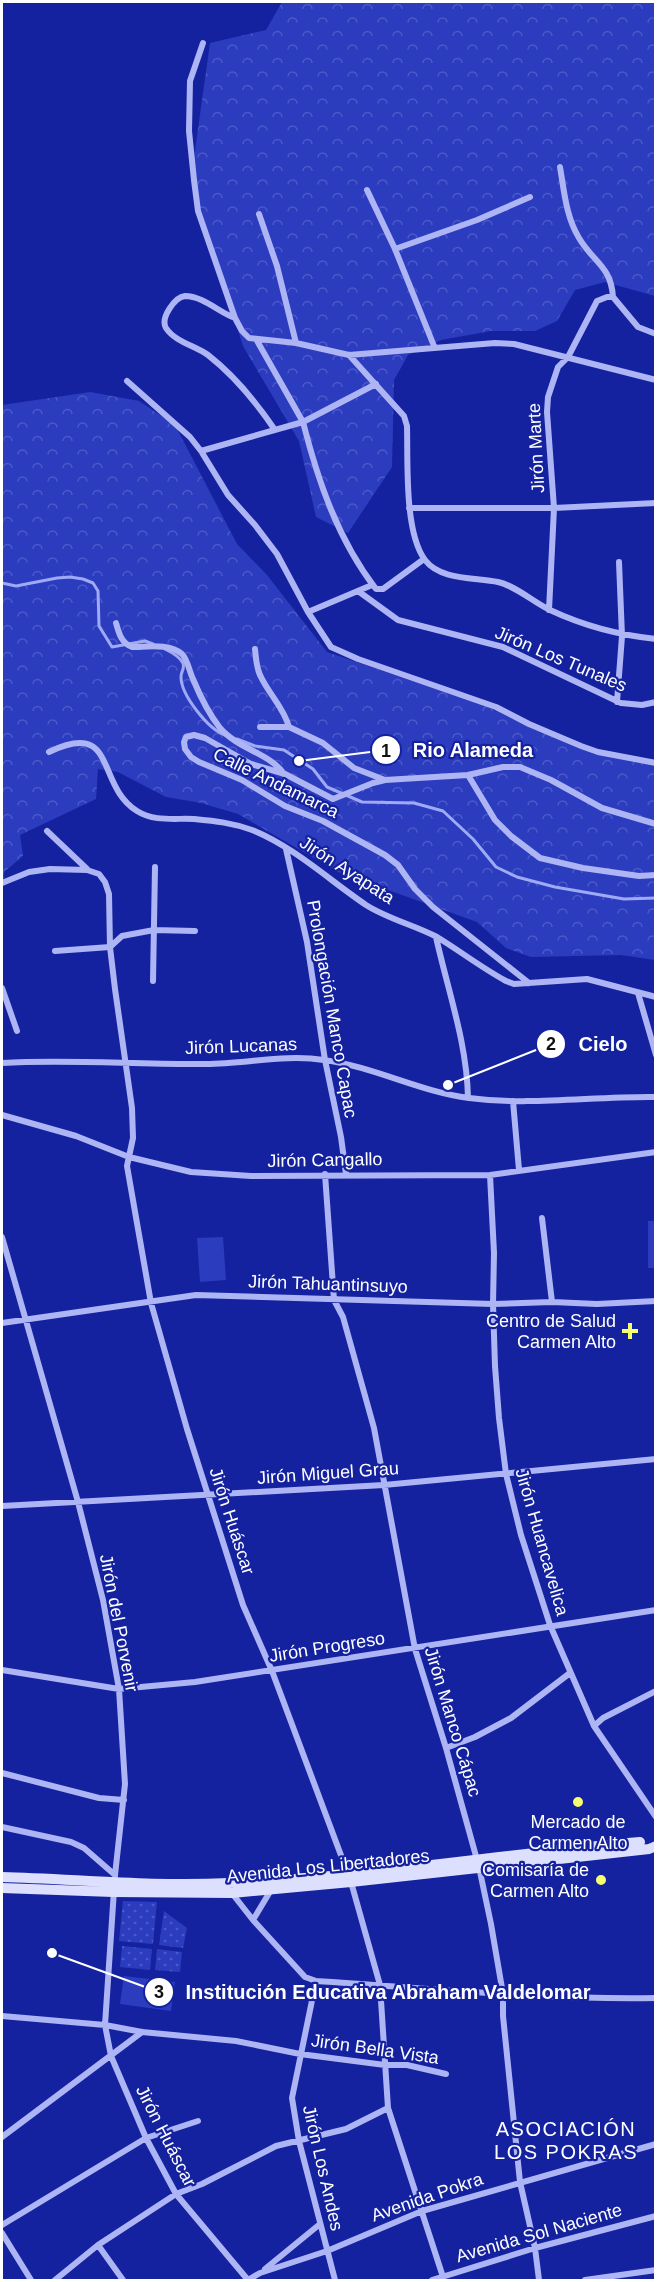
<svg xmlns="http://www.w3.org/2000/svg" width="657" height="2282" font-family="Helvetica,sans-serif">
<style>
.forest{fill:url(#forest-crowns)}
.park{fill:url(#park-dots)}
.pitch{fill:#2c3cbe}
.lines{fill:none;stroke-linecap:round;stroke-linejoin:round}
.stream{stroke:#9faaf6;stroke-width:3}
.street{stroke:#adb5f4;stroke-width:6}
.secondary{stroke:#dcdffd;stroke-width:10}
.poi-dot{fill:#f8ff6f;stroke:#15229f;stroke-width:2}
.labels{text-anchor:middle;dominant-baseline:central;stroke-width:4.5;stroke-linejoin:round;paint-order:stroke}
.street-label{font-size:18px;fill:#fff;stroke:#15229f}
.poi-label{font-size:18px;fill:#fff;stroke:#15229f;text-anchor:end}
.neighbourhood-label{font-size:20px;letter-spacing:1.5px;fill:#fff;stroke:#15229f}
.leader{fill:none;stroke:#fff;stroke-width:2}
.callout-dot{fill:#fff;stroke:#15229f;stroke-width:2}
.mark-label{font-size:18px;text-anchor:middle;font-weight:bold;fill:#111}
.callout-label{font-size:20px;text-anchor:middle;font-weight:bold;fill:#fff;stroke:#15229f;stroke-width:4.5;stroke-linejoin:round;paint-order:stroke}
</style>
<defs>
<pattern id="forest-crowns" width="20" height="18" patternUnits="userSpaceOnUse" patternTransform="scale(1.5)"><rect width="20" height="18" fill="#2c3cbe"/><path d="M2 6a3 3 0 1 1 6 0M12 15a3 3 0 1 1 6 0" fill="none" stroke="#4c59c8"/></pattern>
<pattern id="park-dots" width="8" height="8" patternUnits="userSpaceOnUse" patternTransform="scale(1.5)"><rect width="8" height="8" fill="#2c3cbe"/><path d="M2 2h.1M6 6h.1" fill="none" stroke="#4c59c8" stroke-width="1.8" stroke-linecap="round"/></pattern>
</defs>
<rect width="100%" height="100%" fill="#15229f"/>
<path class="forest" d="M282 2H655V296L605 282 575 290 557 321 535 331H491L441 340 408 355 394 380 392 467 348 533 316 517 299 441 243 346 191 179 210 43 266 30Z
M90 392 139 401 175 425 237 544 267 575 327 652 483 705 577 748 655 764V960L621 955 531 957 506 948 477 922 338 872 238 814 201 803 166 797 118 772 98 769 96 799 20 835 23 856 4 872 5 885 2 887V405Z"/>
<path class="park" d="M123 1901 157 1902 153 1944 119 1941Z
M164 1911 187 1928 183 1948 159 1945Z
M122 1946 152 1949 150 1970 120 1967Z
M157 1949 182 1952 180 1972 155 1970Z"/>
<path class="pitch" d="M648 1221H655V1268H648Z
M223 1237 226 1280 200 1282 197 1238Z
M124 1976 175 1982 171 2011 120 2004Z"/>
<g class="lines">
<path class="stream" d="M2 583 16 586 57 578 70 577 83 579 93 583 98 591 99 626 112 647 145 641 153 644
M165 649C171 652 180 657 183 663 185 669 181 671 181 677 181 695 208 729 225 735
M237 739 255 746 284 750 313 769 327 787 362 802 414 803 443 811 473 839 496 867 517 877 555 887 624 899 656 898"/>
<path class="street" d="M203 43 190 81 189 131 194 180 198 211 235 318 242 331 249 338 296 343 349 355 495 343 514 344 656 380
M560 167C564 190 566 217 579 238 593 262 611 266 613 297
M367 190 395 249 434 346
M259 214 277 266 296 343
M395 249 477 220 530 197
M235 318C220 313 203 296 185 296 175 297 160 318 166 328 175 342 196 346 208 355 235 376 256 402 275 430
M349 355 404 416 407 426C408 461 404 532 425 560 441 581 476 577 498 582 516 586 533 602 550 610 584 626 618 635 656 639
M127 381 190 437 201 451 228 495 255 525 277 554 308 612 331 647 358 659 496 707 529 724 581 746 598 752 656 763
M376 384 303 422C318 481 338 540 376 589H383L424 559
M201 451 303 422 256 339
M409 508H554L656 503
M358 591 398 620 503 647 621 703 642 705 656 702
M549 610 554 508 547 412 548 397 558 367 568 357 597 301 607 297H613L638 327 656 334
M308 612 372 585
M116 623C119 633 121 643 132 647 147 647 169 643 182 654 188 660 189 671 193 679 200 696 209 714 220 728 238 749 271 754 284 774
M255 649C256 658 256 668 261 677 269 694 284 708 289 727L323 743 354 768 385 780
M617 702 622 636 619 562
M260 727H289
M49 752C118 719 95 785 137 811 154 822 175 818 194 819 215 821 233 823 252 830 294 847 329 880 366 905 388 919 414 925 437 937 460 951 482 968 506 981L514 984 587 979 656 997
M468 775 495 820 511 836 540 858 583 868 639 876 656 875
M47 831 87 869
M286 849 307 942 325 1060 341 1137 346 1174
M2 883 29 872 50 869 87 870 99 874 105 882 109 894 110 947 115 989 132 1108 133 1138 127 1166 151 1303 187 1429 243 1605 272 1671 351 1882 380 1985 388 2108 444 2280
M436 937C448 991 467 1043 468 1098
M55 951 110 947 122 936 154 930 195 931
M153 981 155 867
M529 983 433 907 415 889 398 865 385 855 323 821 285 806 242 780 199 762 191 757 185 749 184 742 186 737 194 735 205 738 251 764 285 774 333 799 373 783 385 780 468 775 503 767H520L551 780 602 808 656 824
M2 988 17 1031
M638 993 656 1055
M2 1063C70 1059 138 1065 206 1064 246 1064 284 1054 324 1060 375 1067 420 1092 469 1098 531 1106 594 1096 656 1097
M513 1101 519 1170
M2 1115 76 1136 129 1157 191 1172 251 1176 490 1175 656 1152
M325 1174 334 1300 343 1317 374 1428 415 1649 446 1748 479 1867 491 1924 503 1994V2016L520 2182 535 2248 539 2280
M490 1175 494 1253 493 1304 495 1366 499 1418 506 1474 521 1535 550 1625 594 1726 656 1817
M542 1218 552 1302
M2 1237 78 1502 103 1600 119 1689 125 1784 115 1875 105 2025 111 2056 146 2138 176 2194 248 2280
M2 1323 196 1295 493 1304 552 1302 597 1304 656 1301
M2 1506 384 1485 656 1459
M2 1670 119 1689 195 1682 656 1610
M594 1726 603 1718 656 1691
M446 1748 475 1737 511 1718 570 1673
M2 1773 99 1798 124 1800
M2 1827 71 1842 84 1848 115 1875
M231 1892 253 1920 305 1977 316 1981C429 1988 542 2000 656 1998
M253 1920 271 1890
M316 1981 292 2098 299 2141 335 2280
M2 2016 105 2025 142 2032 236 2041 300 2054 385 2065H407L446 2074
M2 2137 142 2032
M2 2225 146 2138 198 2121
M2 2233 31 2280
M98 2245 123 2280
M265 2269 320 2224
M55 2280 98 2245 176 2194 202 2184 276 2146 346 2129 388 2108
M248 2280 260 2273 327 2251 422 2211 656 2144
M432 2280 535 2248 656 2216
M585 2280 656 2270"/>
<path class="secondary" d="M2 1877C77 1879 153 1887 229 1883 366 1877 503 1854 640 1842
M2 1888 113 1892 232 1893 351 1882 649 1849 656 1846"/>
</g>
<g class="poi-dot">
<path d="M627 1322h6v6h6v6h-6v6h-6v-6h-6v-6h6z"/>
<circle cx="578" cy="1802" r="6"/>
<circle cx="601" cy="1880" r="6"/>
</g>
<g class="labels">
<g class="street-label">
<text transform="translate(536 448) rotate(-93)">Jirón Marte</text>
<text transform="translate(561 659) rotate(23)">Jirón Los Tunales</text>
<text transform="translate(276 783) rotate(26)">Calle Andamarca</text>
<text transform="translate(347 870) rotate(33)">Jirón Ayapata</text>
<text transform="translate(332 1009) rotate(80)">Prolongación Manco Capac</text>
<text transform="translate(241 1046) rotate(-2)">Jirón Lucanas</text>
<text transform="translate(325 1160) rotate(-1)">Jirón Cangallo</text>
<text transform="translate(328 1284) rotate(2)">Jirón Tahuantinsuyo</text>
<text transform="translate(328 1473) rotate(-4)">Jirón Miguel Grau</text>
<text transform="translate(232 1521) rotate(72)">Jirón Huáscar</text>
<text transform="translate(542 1542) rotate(74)">Jirón Huancavelica</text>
<text transform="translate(119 1623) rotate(79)">Jirón del Porvenir</text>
<text transform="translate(327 1647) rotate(-9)">Jirón Progreso</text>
<text transform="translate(453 1722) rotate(73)">Jirón Manco Cápac</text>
<text transform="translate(328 1866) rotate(-6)">Avenida Los Libertadores</text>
<text transform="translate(375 2049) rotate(8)">Jirón Bella Vista</text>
<text transform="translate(166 2136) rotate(63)">Jirón Huáscar</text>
<text transform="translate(323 2168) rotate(77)">Jirón Los Andes</text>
<text transform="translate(427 2197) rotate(-19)">Avenida Pokra</text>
<text transform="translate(539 2233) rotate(-16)">Avenida Sol Naciente</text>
</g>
<g class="poi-label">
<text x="616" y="1321">Centro de Salud<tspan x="616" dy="21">Carmen Alto</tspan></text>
<text x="578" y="1822" text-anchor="middle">Mercado de<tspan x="578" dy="21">Carmen Alto</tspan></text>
<text x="589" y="1870">Comisaría de<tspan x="589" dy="21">Carmen Alto</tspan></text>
</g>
<g class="neighbourhood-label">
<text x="566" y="2129">ASOCIACIÓN<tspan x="566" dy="23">LOS POKRAS</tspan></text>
</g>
</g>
<path class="leader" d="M299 761L386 750M448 1085L551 1044M52 1953L159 1992"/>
<g class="callout-dot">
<circle cx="299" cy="761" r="6"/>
<circle cx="448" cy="1085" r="6"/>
<circle cx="52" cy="1953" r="6"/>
<circle cx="386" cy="750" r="15"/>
<circle cx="551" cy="1044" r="15"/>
<circle cx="159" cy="1992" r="15"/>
</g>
<g class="mark-label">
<text x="386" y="757">1</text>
<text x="551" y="1050">2</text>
<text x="159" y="1998">3</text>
</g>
<g class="callout-label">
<text x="473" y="757">Rio Alameda</text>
<text x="603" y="1051">Cielo</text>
<text x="388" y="1999">Institución Educativa Abraham Valdelomar</text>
</g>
<rect width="657" height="2282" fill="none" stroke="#ffffff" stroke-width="6"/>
</svg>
